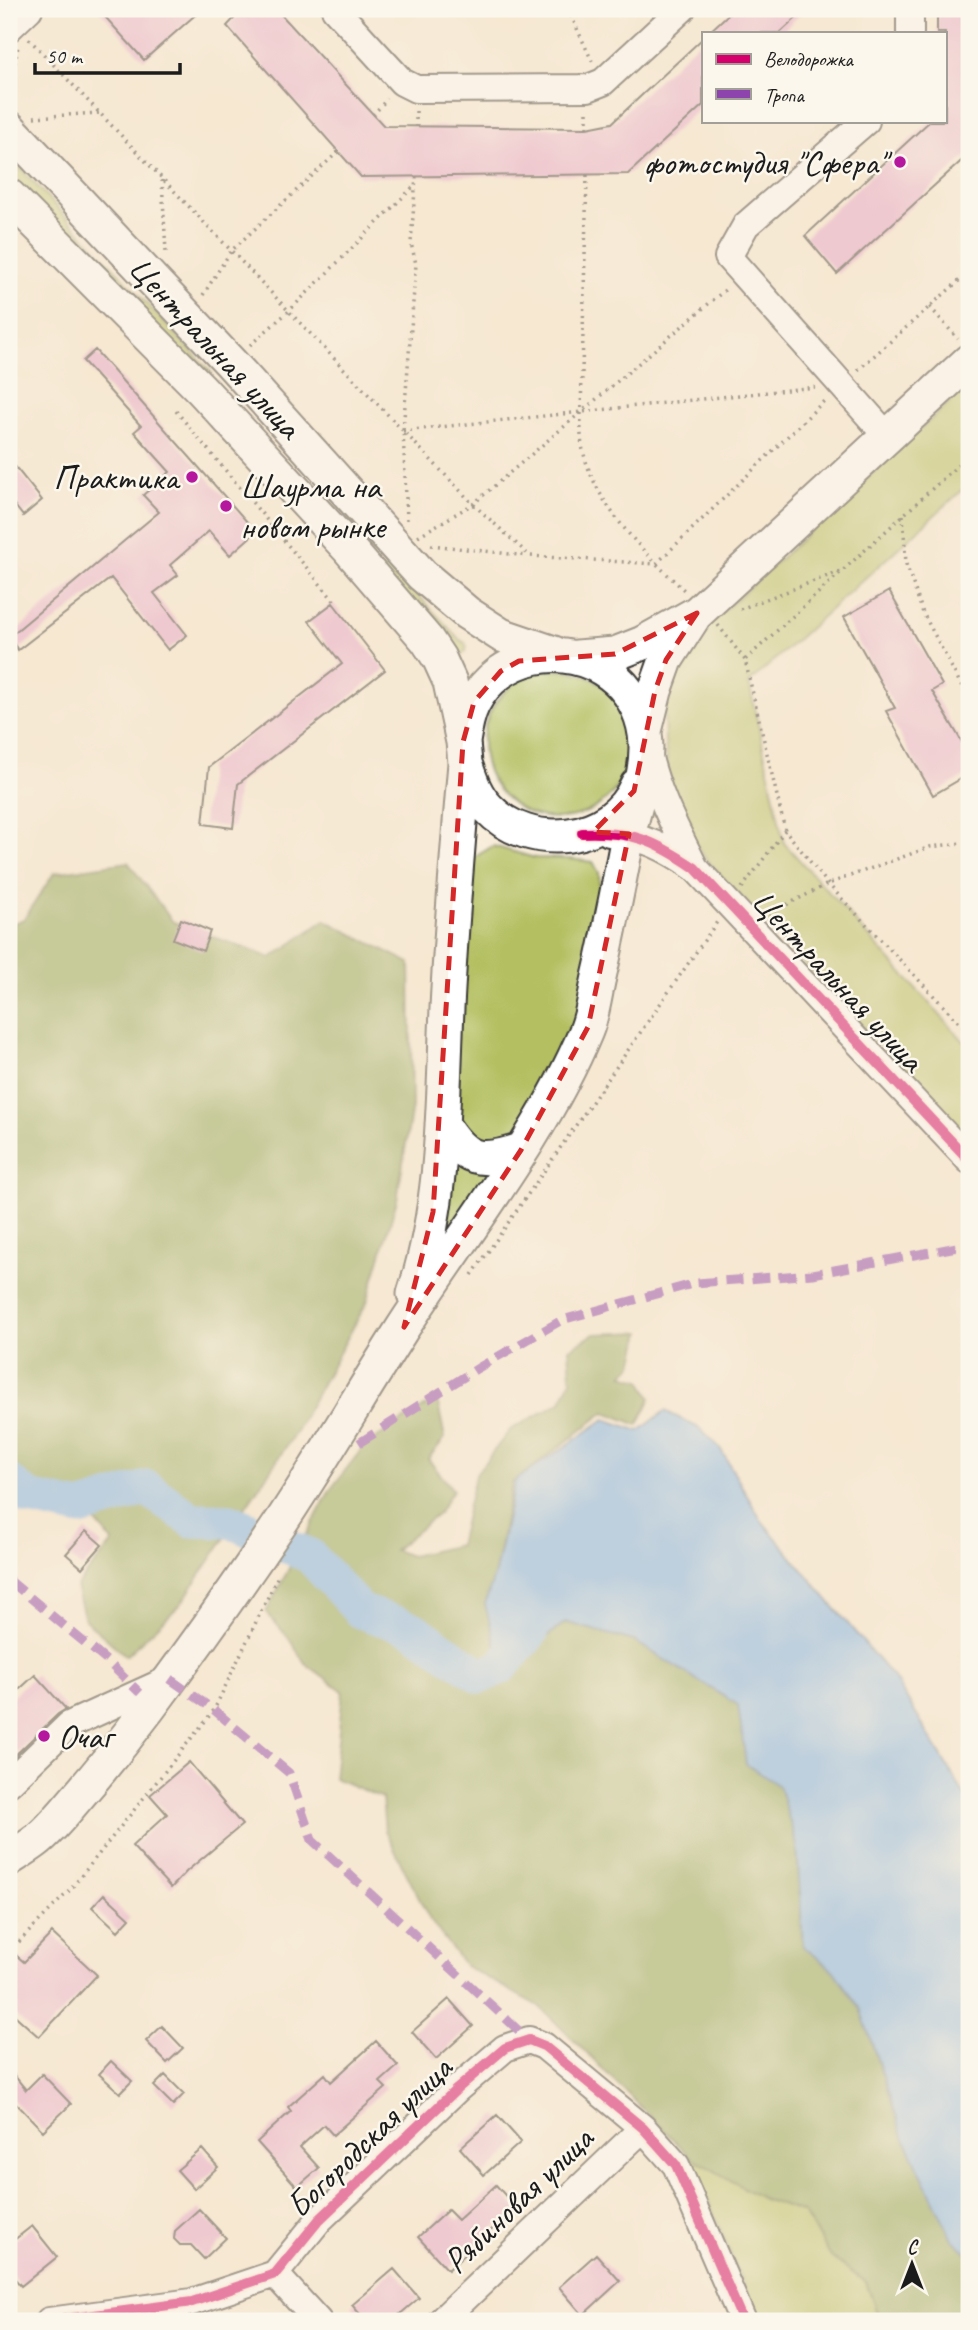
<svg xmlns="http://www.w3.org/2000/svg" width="978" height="2330" font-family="Caveat,sans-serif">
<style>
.green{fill:#b3bf61;stroke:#686e3e;stroke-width:2}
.forest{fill:#8ea657;stroke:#55613a;stroke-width:2}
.water{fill:#7ab3ea;stroke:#4b6883;stroke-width:2}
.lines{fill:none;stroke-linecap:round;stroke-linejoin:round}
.river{stroke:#7ab3ea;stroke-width:35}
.building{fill:#e6a4ce}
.minor-casing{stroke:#3d3b37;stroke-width:30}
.major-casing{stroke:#3d3b37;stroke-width:37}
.path{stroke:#3d3b37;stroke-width:3.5;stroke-dasharray:2 5;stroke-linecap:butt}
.minor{stroke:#fff;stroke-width:26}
.major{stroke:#fff;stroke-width:33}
.quiet{stroke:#8e44ad;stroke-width:9;stroke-dasharray:18 9;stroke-linecap:butt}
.cycleway-casing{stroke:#fbf7ec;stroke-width:15}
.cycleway{stroke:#d6006c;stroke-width:10}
.marked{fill:none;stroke:#d62828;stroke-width:5;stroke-dasharray:14 9;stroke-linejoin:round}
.poi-dot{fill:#b5179e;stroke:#fbf7ec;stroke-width:2.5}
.labels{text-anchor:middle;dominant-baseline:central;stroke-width:5;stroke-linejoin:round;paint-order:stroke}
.poi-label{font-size:35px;fill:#1c1c1c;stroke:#fbf7ec;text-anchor:end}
.street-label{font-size:35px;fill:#1c1c1c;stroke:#fbf7ec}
</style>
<rect width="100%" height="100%" fill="#fbf7ec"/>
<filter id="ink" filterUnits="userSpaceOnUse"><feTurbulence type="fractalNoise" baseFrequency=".0143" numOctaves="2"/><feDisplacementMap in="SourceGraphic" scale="14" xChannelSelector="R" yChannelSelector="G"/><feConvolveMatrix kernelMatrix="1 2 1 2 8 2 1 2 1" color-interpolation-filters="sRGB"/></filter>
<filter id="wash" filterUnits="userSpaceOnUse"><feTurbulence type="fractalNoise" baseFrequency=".00686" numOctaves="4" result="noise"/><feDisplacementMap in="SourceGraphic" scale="28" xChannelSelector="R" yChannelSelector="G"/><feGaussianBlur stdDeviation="1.57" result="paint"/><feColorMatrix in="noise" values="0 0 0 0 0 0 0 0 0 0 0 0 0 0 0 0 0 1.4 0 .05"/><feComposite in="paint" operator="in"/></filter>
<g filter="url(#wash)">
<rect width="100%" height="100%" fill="#f6e8d1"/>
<path class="green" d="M9 156 212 373 201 381 9 178Z
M969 384V484L749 683 784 843 969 1047V1141L705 858 689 834 677 805 668 768 665 742 664 709 689 643Z
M389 564 459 639 465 643 467 647 465 653 458 656 452 653 378 573Z
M483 744a74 74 0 1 1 148 0a74 74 0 1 1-148 0Z
M493 846 535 858 570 859 593 862 599 873 600 896 578 1018 509 1145 494 1149 461 1137 452 1108 465 871 475 857Z
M451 1155 492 1170 454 1224 450 1223 448 1219Z
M690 2156 761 2198 804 2213 831 2257 866 2282 880 2321H758Z"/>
<path class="forest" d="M128 862 173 922 271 958 325 920 410 963 412 1106 397 1200 367 1302 294 1435 180 1605 126 1656 85 1620 76 1587 113 1542 96 1522 67 1520 48 1497 9 1466V925L24 919 54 873Z
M641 1332 633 1365 623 1375 641 1380 651 1398 638 1425 605 1412 512 1483 495 1573 485 1604 515 1676 533 1648 565 1622 634 1641 739 1705 746 1764 779 1785 797 1845 803 1946 833 1970 860 2008 902 2133 952 2239 969 2254V2321H880L866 2282 831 2257 804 2213 761 2198 690 2156 540 2007 465 1966 430 1920 385 1831 382 1798 334 1778 343 1691 305 1663 287 1636 266 1612 330 1490 365 1445 437 1399 445 1438 428 1459 453 1490 438 1514 394 1550 411 1556 459 1545 475 1475 510 1430 561 1402 571 1380 569 1349 594 1334Z"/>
<path class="water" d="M665 1411 699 1428 720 1448 761 1520 896 1681 969 1802V2254L952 2239 902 2133 860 2008 833 1970 803 1946 797 1845 779 1786 746 1764 738 1705 634 1641 565 1622 533 1648 515 1676 501 1667 485 1604 495 1573 515 1481 605 1419 639 1431Z"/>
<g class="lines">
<path class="river" d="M9 1482 29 1498 80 1509 147 1488 192 1520 230 1521 310 1556 360 1611 413 1629 481 1676 501 1667 531 1632"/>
</g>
<g id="blocks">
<path class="building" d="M98 9H202L144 60Z
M243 9H276L384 126 587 128 612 123 703 38V105L628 174 361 177 227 26Z
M734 9H806L780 33H708Z
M937 9H969V154L837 274 805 236 930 121H945V33H937Z
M95 350 256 532 230 555 209 531 170 565 178 575 154 593 187 635 168 650 111 578 18 650 9 637 159 512 143 495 170 472 134 432 141 426 83 361Z
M9 459 42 500 23 516 9 498Z
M889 591 942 685 932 691 969 754V774L933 795 886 711 895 708 844 617Z
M333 603 385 670 238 784 233 828 203 824 209 767 342 664 309 621Z
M181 919 210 931 203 951 173 939Z
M86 1531 102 1545 82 1568 66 1554Z
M35 1675 66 1709 58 1714 9 1761V1699Z
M189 1762 242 1825 187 1871 171 1888 132 1846 167 1814 150 1795Z
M104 1894 130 1918 118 1931 92 1907Z
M52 1933 97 1975 39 2037 9 2010V1949L24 1962Z
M449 1999 473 2026 436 2059 412 2032Z
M162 2026 183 2048 167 2063 146 2041Z
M376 2041 398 2066 380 2082 386 2088 333 2135 324 2125 300 2147 319 2168 297 2187 257 2142 291 2111 288 2107 325 2074 331 2082Z
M111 2061 132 2081 120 2093 99 2074Z
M9 2069 26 2090 42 2074 71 2104 43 2131 9 2096Z
M165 2075 184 2094 173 2105 154 2086Z
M497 2115 521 2142 484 2175 460 2148Z
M202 2149 218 2167 194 2189 177 2170Z
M496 2185 520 2212 502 2228 498 2224 448 2270 418 2237 448 2210 458 2220Z
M199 2209 226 2238 204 2259 191 2245H180L174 2239 175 2231Z
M32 2226 57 2257 21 2286 9 2272V2244Z
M596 2254 620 2281 583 2315 559 2287Z
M394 2269 419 2298 392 2321H366L352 2305Z"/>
</g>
</g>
<g filter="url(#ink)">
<use href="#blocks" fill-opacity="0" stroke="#3d3b37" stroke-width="2"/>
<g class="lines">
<g class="minor-casing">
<path id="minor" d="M335 9 402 82 416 89 588 88 603 82 682 9
M9 28 29 9
M910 33V9
M866 121 746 225 728 257 888 437
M648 753C657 794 676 829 694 866
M609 833C642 835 668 849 695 868L969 1160
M9 1783 69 1725 170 1679
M275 2274 318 2321
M49 2321 192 2302 275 2274 319 2220 457 2089 505 2048 529 2040 544 2046 643 2128 676 2165 743 2321
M441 2321 643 2128"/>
</g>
<g class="major-casing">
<path id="major" d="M9 128 230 362 422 575 467 613 501 635 554 653
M9 196 201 389 348 548 427 640 439 658 450 682 463 742 465 763C458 845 451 926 447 1008 443 1103 444 1203 414 1294
M577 657 615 654 643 643 697 613 969 361
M645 731 655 691 666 660 693 618
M466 766C471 781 476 796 488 808 529 852 612 844 637 785
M442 1124C466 1161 479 1164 521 1150
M9 1859C18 1853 27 1848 36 1841 50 1830 62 1815 74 1801 100 1771 125 1740 149 1708 195 1646 240 1583 283 1519 324 1457 362 1392 402 1329 463 1234 543 1135 586 1031 593 1014 595 994 599 977 610 930 619 883 628 836 635 804 650 767 645 734 642 711 629 688 610 674 566 641 499 653 473 704 467 716 465 729 463 742"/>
</g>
<path class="path" d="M568 9 592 61
M29 39 473 504 530 556 656 564 826 399
M9 98 18 46
M416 111V127
M373 115 387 99
M34 117 99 113
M587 128V108
M587 175 581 412C581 425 580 438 583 450 595 505 645 554 684 590
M162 180 166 252
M203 295 231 251 339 151
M930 307 958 339
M250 345 289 311 415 185
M858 370 969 272
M176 411 336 603
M403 431 815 387
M969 455 745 660 785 830 828 884 969 1033
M903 515 906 564 923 613 969 700
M407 520 403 431 416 264 411 243 416 176
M418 536 473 504 726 289
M431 545 528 556
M740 609 841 571
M718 625 745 660
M742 888 785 830
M768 914 828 884 930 847 969 842
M472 1275 717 922
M9 1952 70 1890 214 1710 278 1576"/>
<use href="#minor" class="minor"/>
<use href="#major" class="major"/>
<path class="quiet" d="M359 1443 478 1368 562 1320 696 1283 813 1274 957 1247 969 1249
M9 1580 108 1662 140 1693
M170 1679 214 1710 289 1773 312 1840 529 2040"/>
<g class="cycleway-casing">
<path id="cycleway" d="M582 833C632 831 654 840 695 868L969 1160
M49 2321 192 2302 275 2274 319 2220 457 2089 505 2048 529 2040 544 2046 643 2128 676 2165 743 2321"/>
</g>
<use href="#cycleway" class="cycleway"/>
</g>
</g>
<path d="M0 0H978V2330H0ZM697 613 666 660 655 691 634 791 593 832 629 834 588 1027 521 1150 404 1327 433 1212 463 742 474 702 501 671 519 661 615 654Z" fill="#f6e8d1" fill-opacity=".55" fill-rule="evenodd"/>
<path class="marked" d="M697 613 666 660 655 691 634 791 593 832 629 834 588 1027 521 1150 404 1327 433 1212 463 742 474 702 501 671 519 661 615 654Z"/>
<g class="poi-dot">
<circle cx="900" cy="162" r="7"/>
<circle cx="192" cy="477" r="7"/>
<circle cx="226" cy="506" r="7"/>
<circle cx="44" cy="1736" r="7"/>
</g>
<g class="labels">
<g class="poi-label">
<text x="886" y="162">фотостудия "Сфера"</text>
<text x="178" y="477">Практика</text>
<text x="240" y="486" text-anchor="start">Шаурма на<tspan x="240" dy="40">новом рынке</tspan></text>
<text x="58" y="1736" text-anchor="start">Очаг</text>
</g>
<g class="street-label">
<text transform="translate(215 347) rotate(47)">Центральная улица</text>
<text transform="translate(838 980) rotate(47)">Центральная улица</text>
<text transform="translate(369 2137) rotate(-44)">Богородская улица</text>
<text transform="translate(518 2200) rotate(-44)">Рябиновая улица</text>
</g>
</g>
<rect width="978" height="2330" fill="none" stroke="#fbf7ec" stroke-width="35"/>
<rect x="702" y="32" width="245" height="91" fill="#fbf7ec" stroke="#a29f99" stroke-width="2"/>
<rect x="716" y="54" width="35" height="10" fill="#d6006c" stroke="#a29f99" stroke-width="2"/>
<text x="764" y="66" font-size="21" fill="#1c1c1c">Велодорожка</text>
<rect x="716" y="89" width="35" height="10" fill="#8e44ad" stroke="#a29f99" stroke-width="2"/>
<text x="764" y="102" font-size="21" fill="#1c1c1c">Тропа</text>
<g transform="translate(912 2264)" stroke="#fbf7ec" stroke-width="5" paint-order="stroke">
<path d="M0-5L12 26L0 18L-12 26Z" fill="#1c1c1c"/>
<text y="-10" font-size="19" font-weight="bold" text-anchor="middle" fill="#1c1c1c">С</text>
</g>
<path d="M35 63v10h145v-10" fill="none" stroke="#1c1c1c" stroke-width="3.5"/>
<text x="46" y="63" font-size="21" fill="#1c1c1c" stroke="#fbf7ec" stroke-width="5" paint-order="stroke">50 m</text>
</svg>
